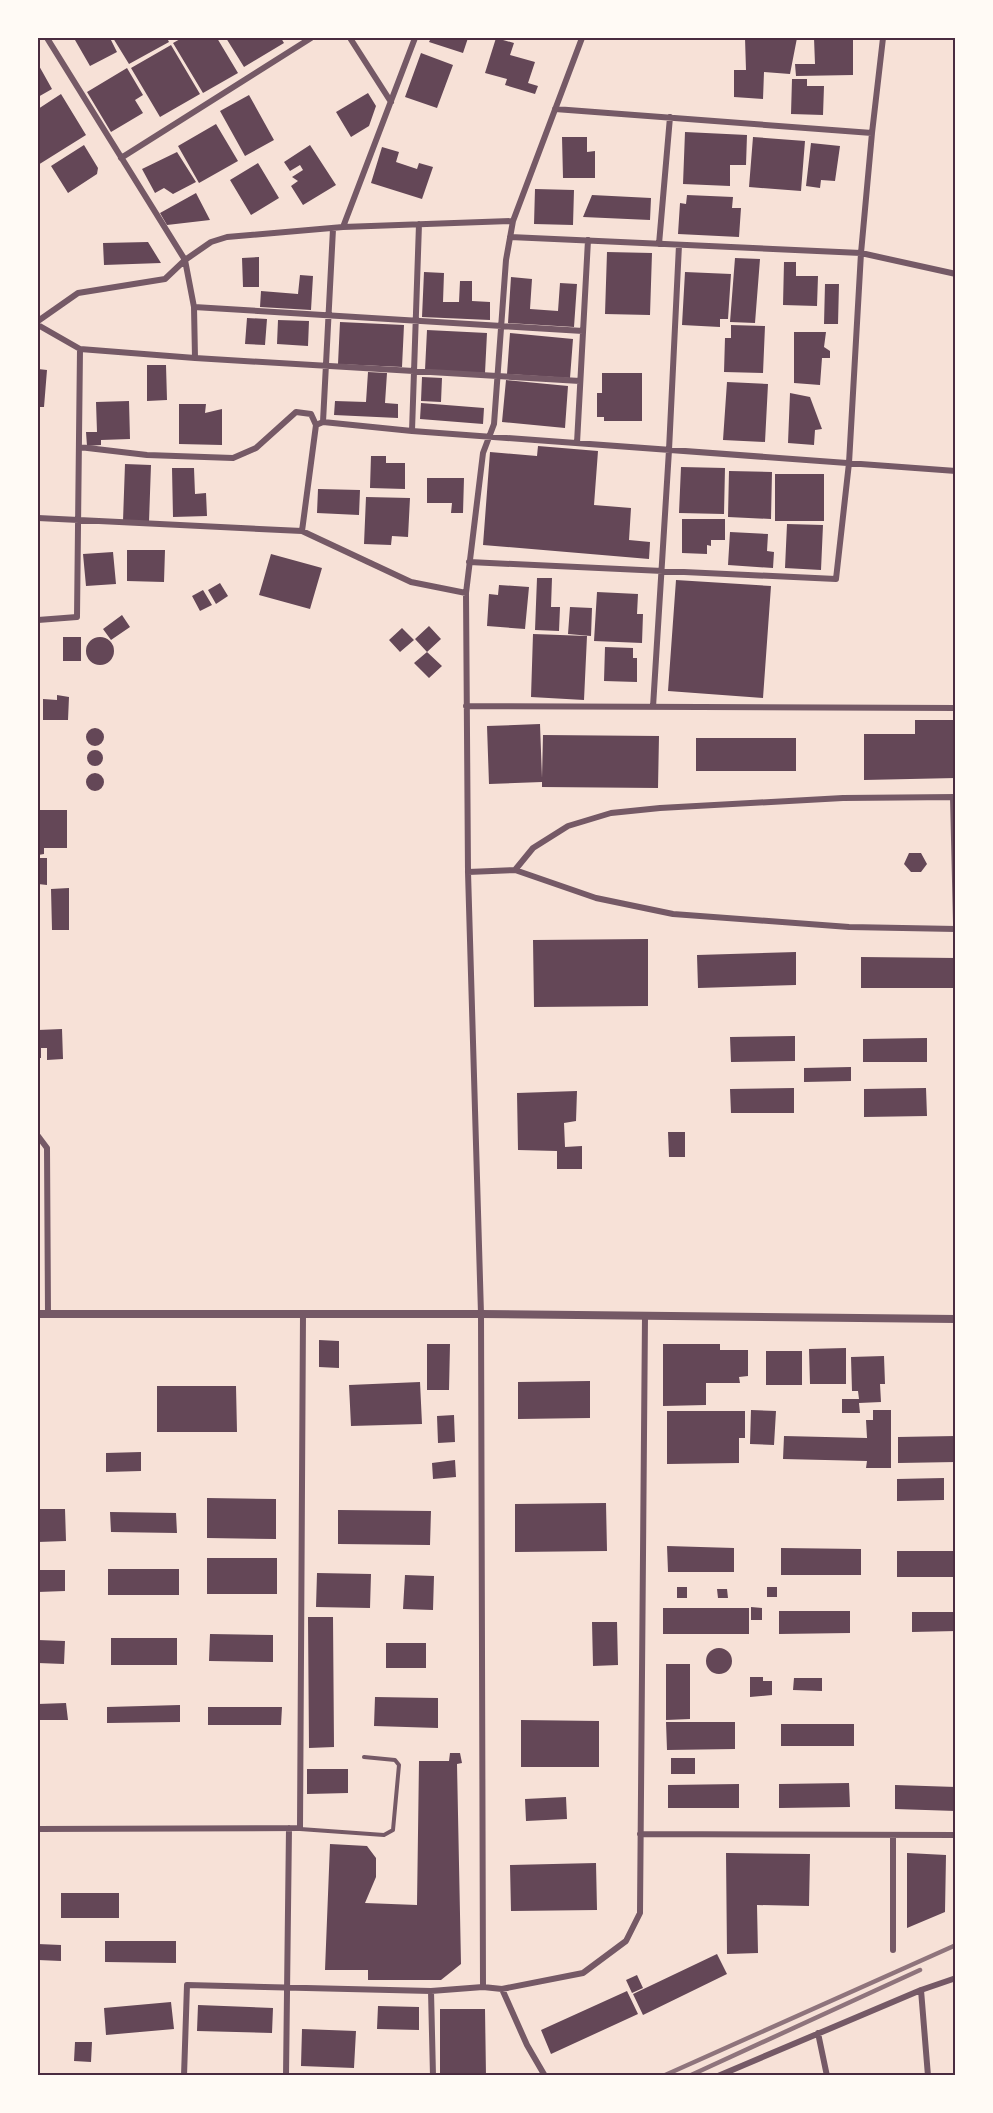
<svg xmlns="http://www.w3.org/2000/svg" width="993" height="2113" font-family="Barlow,sans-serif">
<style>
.building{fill:#644757}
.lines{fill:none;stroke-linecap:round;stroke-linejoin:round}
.service{stroke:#755966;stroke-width:4}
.minor{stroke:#755966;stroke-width:6}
.tertiary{stroke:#755966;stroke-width:8}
.rail{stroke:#8f747c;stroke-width:4.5}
.neatline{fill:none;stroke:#4a2c40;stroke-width:2}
</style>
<rect width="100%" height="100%" fill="#f7e1d7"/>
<path class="building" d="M81 38H110L117 52 90 66 75 40Z
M113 38H167L169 42 129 64Z
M182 38H217L238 73 203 93 173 43Z
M226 38H281L284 43 244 67Z
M431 38H468L463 53 429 42Z
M496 38 514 43 510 55 535 62 528 83 538 86 535 94 505 85 507 79 485 73Z
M745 38H797L790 74 764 72 763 99 734 97V70H746Z
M814 38H853V75L796 76 795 64H815Z
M171 45 200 94 160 117 131 68Z
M421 53 453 65 437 108 405 97Z
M38 64 52 89 38 97Z
M127 68 143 95 135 100 143 113 111 132 87 92Z
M792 79H807V86H824L823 115 791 114Z
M368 93 376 106 369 126 351 137 336 112Z
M61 94 86 135 38 165V109Z
M249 95 274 140 245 156 220 111Z
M216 124 238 161 199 183 178 146Z
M685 132 747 135 746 165H730V186L683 184Z
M562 137H587V152L595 151V178H563Z
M753 137 805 141 801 191 749 187Z
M811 143 840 146 835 181 821 180 820 188 806 186Z
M84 145 98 168 97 174 68 193 51 166Z
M310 145 336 185 303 205 291 186 298 181 292 177 303 170 300 165 290 171 284 162Z
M382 147 399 152 396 162 417 169 419 163 433 167 422 199 371 183Z
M177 152 196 182 173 194 164 188 155 193 142 169Z
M258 163 279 198 251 215 230 180Z
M535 189 574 190 573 225 534 224Z
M196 193 210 220 167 225 160 213Z
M592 195 651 198 650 220 583 217Z
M687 195 733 197 732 208H741L739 237 678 234 680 203 686 204Z
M148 242 161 263 104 265 103 243Z
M607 252 652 253 650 315 605 314Z
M259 257V287H243L242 258Z
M735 258 760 259 755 323 730 322Z
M784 262H796V276H818L817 306 783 305Z
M424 272 444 273 443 302H459L460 281H472V301L490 302V320L422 317Z
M685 272 731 274 728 319H720V327L682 325Z
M300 275 313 276 311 310 260 307 261 291 298 294Z
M511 277 532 279 530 309 558 311 560 283 577 284 574 327 508 323Z
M825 284H839L838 324H824Z
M247 318 267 319 265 345 245 344Z
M278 320 309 321 308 346 277 344Z
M340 322 404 325 402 367 338 364Z
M731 325 765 326 763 373 724 372 725 338H731Z
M427 330 487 333 485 373 425 370Z
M794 332H826L824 347 830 351V358H822L820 385 794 383Z
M510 333 573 339 570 378 507 374Z
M147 365H166L167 400 147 401Z
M38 369 47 370 44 407H38Z
M368 372 387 373 385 403 398 404V418L334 415 335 401 366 402Z
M602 373H642V421H604V417H597V393H602Z
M422 377 442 378 441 402 421 401Z
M506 380 568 386 565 428 502 422Z
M727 382 768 384 765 442 723 440Z
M790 393 810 397 822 429 815 430 814 445 788 443Z
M129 401 130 439 101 440V445L87 446 86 432H97L96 402Z
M421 403 484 408 483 424 420 419Z
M179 404H206L205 413 222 409V445L179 444Z
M538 446 598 451 594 505 631 508 629 540 650 542 649 559 483 545 490 452 537 456Z
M371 456H386V463H405V489L370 488Z
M125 464 151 465 149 522 123 521Z
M681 467 725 468 724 514 679 513Z
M172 468H194L195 494 206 493 207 516 173 517Z
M729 471 772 472 771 519 728 517Z
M775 474H824V521H775Z
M427 478H464L463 513H451L452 503H427Z
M318 489 360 490 359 515 317 513Z
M366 497 410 498 408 537 392 536 391 545 364 544Z
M682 519H725V540H711V546L707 545V554L682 553Z
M787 524 823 525 821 570 785 568Z
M730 532 768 534 767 551 774 552 773 568 728 565Z
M127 550H165L164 582 127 581Z
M113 552 116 584 86 586 83 554Z
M271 554 322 568 310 609 259 595Z
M537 578H552L551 607H560L559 631 535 630Z
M676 580 771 586 763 698 668 691Z
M220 583 228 596 216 604 208 590Z
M499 585 529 587 525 629 487 626 489 594 498 595Z
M203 590 212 605 200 611 192 596Z
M597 592 638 594 637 614H643L642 643 594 641Z
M570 607 592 608 591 636 568 634Z
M122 615 130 627 111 640 103 629Z
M429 626 441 639 427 652 415 639Z
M402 628 414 640 400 652 389 640Z
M533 634 587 636 584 700 531 697Z
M63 637H81V661H63Z
M86 651a14 14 0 1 1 28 0a14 14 0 1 1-28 0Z
M605 647 633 648V658H637V682L604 681Z
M427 652 442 666 429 678 414 663Z
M57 695 69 697 68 720H43V699L57 700Z
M915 720H956V778L864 780V734H915Z
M540 724 542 778 543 735 659 736 658 788 542 787V782L489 784 487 726Z
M86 737a9 9 0 1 1 18 0a9 9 0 1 1-18 0Z
M696 738H796V771H696Z
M87 758a8 8 0 1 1 16 0a8 8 0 1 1-16 0Z
M86 782a9 9 0 1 1 18 0a9 9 0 1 1-18 0Z
M38 810H67V848H44V854L38 855Z
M909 853H921L927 864 921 872H911L904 864Z
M38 858H47V885L38 884Z
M69 888V930H52L51 889Z
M648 939V1006L534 1007 533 940Z
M796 952V985L698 988 697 955Z
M861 957 956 958V988H861Z
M62 1029 63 1059 47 1060V1048H41V1058H38V1030Z
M795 1036V1061L731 1062 730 1037Z
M927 1038V1062H863V1039Z
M851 1067V1081L804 1082V1068Z
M794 1088V1113H731L730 1089Z
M926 1088 927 1116 864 1117V1089Z
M577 1091 576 1121 564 1123 565 1147 582 1146V1169H557V1151L518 1150 517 1093Z
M668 1132H685V1157H669Z
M319 1340 339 1341V1368L319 1367Z
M427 1344H450L449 1390H427Z
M663 1344H720V1350H748V1376L739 1377 740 1383H706V1405L663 1406Z
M846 1348V1384H810L809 1349Z
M766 1351H802V1385H766Z
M884 1356 885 1384H880L881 1402 859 1403 860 1413H842V1399H859L858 1391H852L851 1357Z
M590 1381V1418L518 1419V1382Z
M420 1382 422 1424 351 1426 349 1385Z
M157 1386H236L237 1432H157Z
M751 1410 776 1411 774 1445 750 1444Z
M873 1410H891V1468H866L867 1461 783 1459 784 1436 867 1438 866 1420H873Z
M667 1411H745V1438H739V1463L667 1464Z
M454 1415 455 1442 438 1443 437 1416Z
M956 1436V1462L898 1463V1437Z
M141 1452V1471L106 1472V1453Z
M455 1460 456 1477 433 1479 432 1463Z
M944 1478V1500L897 1501V1479Z
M207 1498 276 1499V1539L207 1538Z
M606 1503 607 1551 515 1552V1504Z
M38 1509H65L66 1541 38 1542Z
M338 1510 431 1511 430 1545 338 1544Z
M110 1512 176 1513 177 1533 111 1532Z
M667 1546 734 1548V1572H668Z
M781 1548 861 1549V1575H781Z
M897 1551H956V1577H897Z
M207 1558H277V1594H207Z
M108 1569H179V1595H108Z
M38 1570H65V1591L38 1592Z
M317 1573 371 1574 370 1608 316 1607Z
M405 1575 434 1576 433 1610 403 1609Z
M677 1587H687V1598H677Z
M767 1587H777V1597H767Z
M717 1589H727L728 1598H718Z
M751 1607 762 1608V1620H751Z
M663 1608H749V1634H663Z
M779 1611H850V1633L779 1634Z
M912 1612H956V1631L912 1632Z
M308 1617H333L334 1747 309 1748Z
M592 1622H617L618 1665 593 1666Z
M210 1634 273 1635V1662L209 1661Z
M111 1638H177V1665H111Z
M38 1640 65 1641 64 1664 38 1663Z
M386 1643H426V1668H386Z
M706 1661a13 13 0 1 1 26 0a13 13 0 1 1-26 0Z
M666 1664H690V1719L666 1720Z
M750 1677H763V1681H772V1695L750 1697Z
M794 1678H822V1691L793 1690Z
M375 1697 438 1698V1728L374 1726Z
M66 1703 68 1720H38V1704Z
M180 1705V1722L107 1723V1707Z
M208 1707H282L281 1725H208Z
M521 1720 599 1721V1767H521Z
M666 1722H735V1749L667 1750Z
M781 1724H854V1746H781Z
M450 1753H460L462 1763 457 1764 461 1964 441 1980H368V1970H325L330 1844 367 1846 376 1858V1877L365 1903 417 1905 419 1761H449Z
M671 1758H695V1774H671Z
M307 1769H348V1793L307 1794Z
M849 1783 850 1807 779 1808V1784Z
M739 1784V1808H668V1785Z
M895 1785 956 1787V1811L895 1809Z
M566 1797 567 1819 526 1821 525 1799Z
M726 1853 810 1854 809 1906 757 1905 758 1953 727 1954Z
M907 1853 946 1855 945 1912 907 1928Z
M596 1863 597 1910 511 1911 510 1865Z
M61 1893H119V1918H61Z
M105 1941H176V1963L105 1962Z
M38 1944 61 1945V1961L38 1960Z
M717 1954 727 1974 643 2015 633 1994Z
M637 1975 643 1988 632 1993 626 1980Z
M627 1991 638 2014 551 2054 541 2030Z
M171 2002 174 2029 106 2035 104 2008Z
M198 2005 273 2008 272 2033 197 2031Z
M378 2006 419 2007V2030L377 2029Z
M440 2009H485L486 2076H440Z
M302 2029 356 2031 354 2068 301 2066Z
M75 2042H92L91 2062 74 2061Z"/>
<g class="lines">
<path class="service" d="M300 1829 384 1835 393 1830 399 1765 395 1760 364 1757"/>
<path class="minor" d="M47 38 185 260 194 307 195 358
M350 38 391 102
M555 109 872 133
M121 158 311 38
M343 227 415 38
M510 237 861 253 956 274
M659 244 670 117
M194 307 583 331
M38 321 78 293 165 279 185 260 211 242 227 237 343 227 513 221
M38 325 80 349 195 358 580 381
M323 422 333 229
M316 425 323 422 412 431 956 471
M412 431 419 224
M577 443 588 240
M79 447 147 455 233 458 256 448 296 412 311 414 316 425 302 531
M38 518 302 531 411 582 466 593
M469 562 836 579 849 463 861 253 872 133 883 38
M38 620 77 617 80 349
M466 706 956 708
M653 707 669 450 679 245
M953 797 956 923
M515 870 533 848 568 826 611 813 660 808 843 798 956 797
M468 872 515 870 596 898 673 914 849 927 956 929
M38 1136 47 1148 48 1314
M38 1829 300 1828 303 1314
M640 1834 956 1835
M893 1950V1835
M483 1987 481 1314 468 872 466 593 483 453 494 424 506 260 513 221 582 38
M502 1989 527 2045 545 2076
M921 1990 928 2076
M431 1991 433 2076
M818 2033 827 2076
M184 2076 187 1985 431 1991 483 1987 502 1989 583 1973 626 1941 640 1913 645 1316
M286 2076 289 1828
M718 2076 921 1990 956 1978"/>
<path class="tertiary" d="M38 1314H481L956 1319"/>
<path class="rail" d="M663 2076 956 1945
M689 2076 920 1970"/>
</g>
<rect width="993" height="2113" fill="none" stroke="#fffaf5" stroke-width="78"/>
<rect x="39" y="39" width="915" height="2035" class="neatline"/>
</svg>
